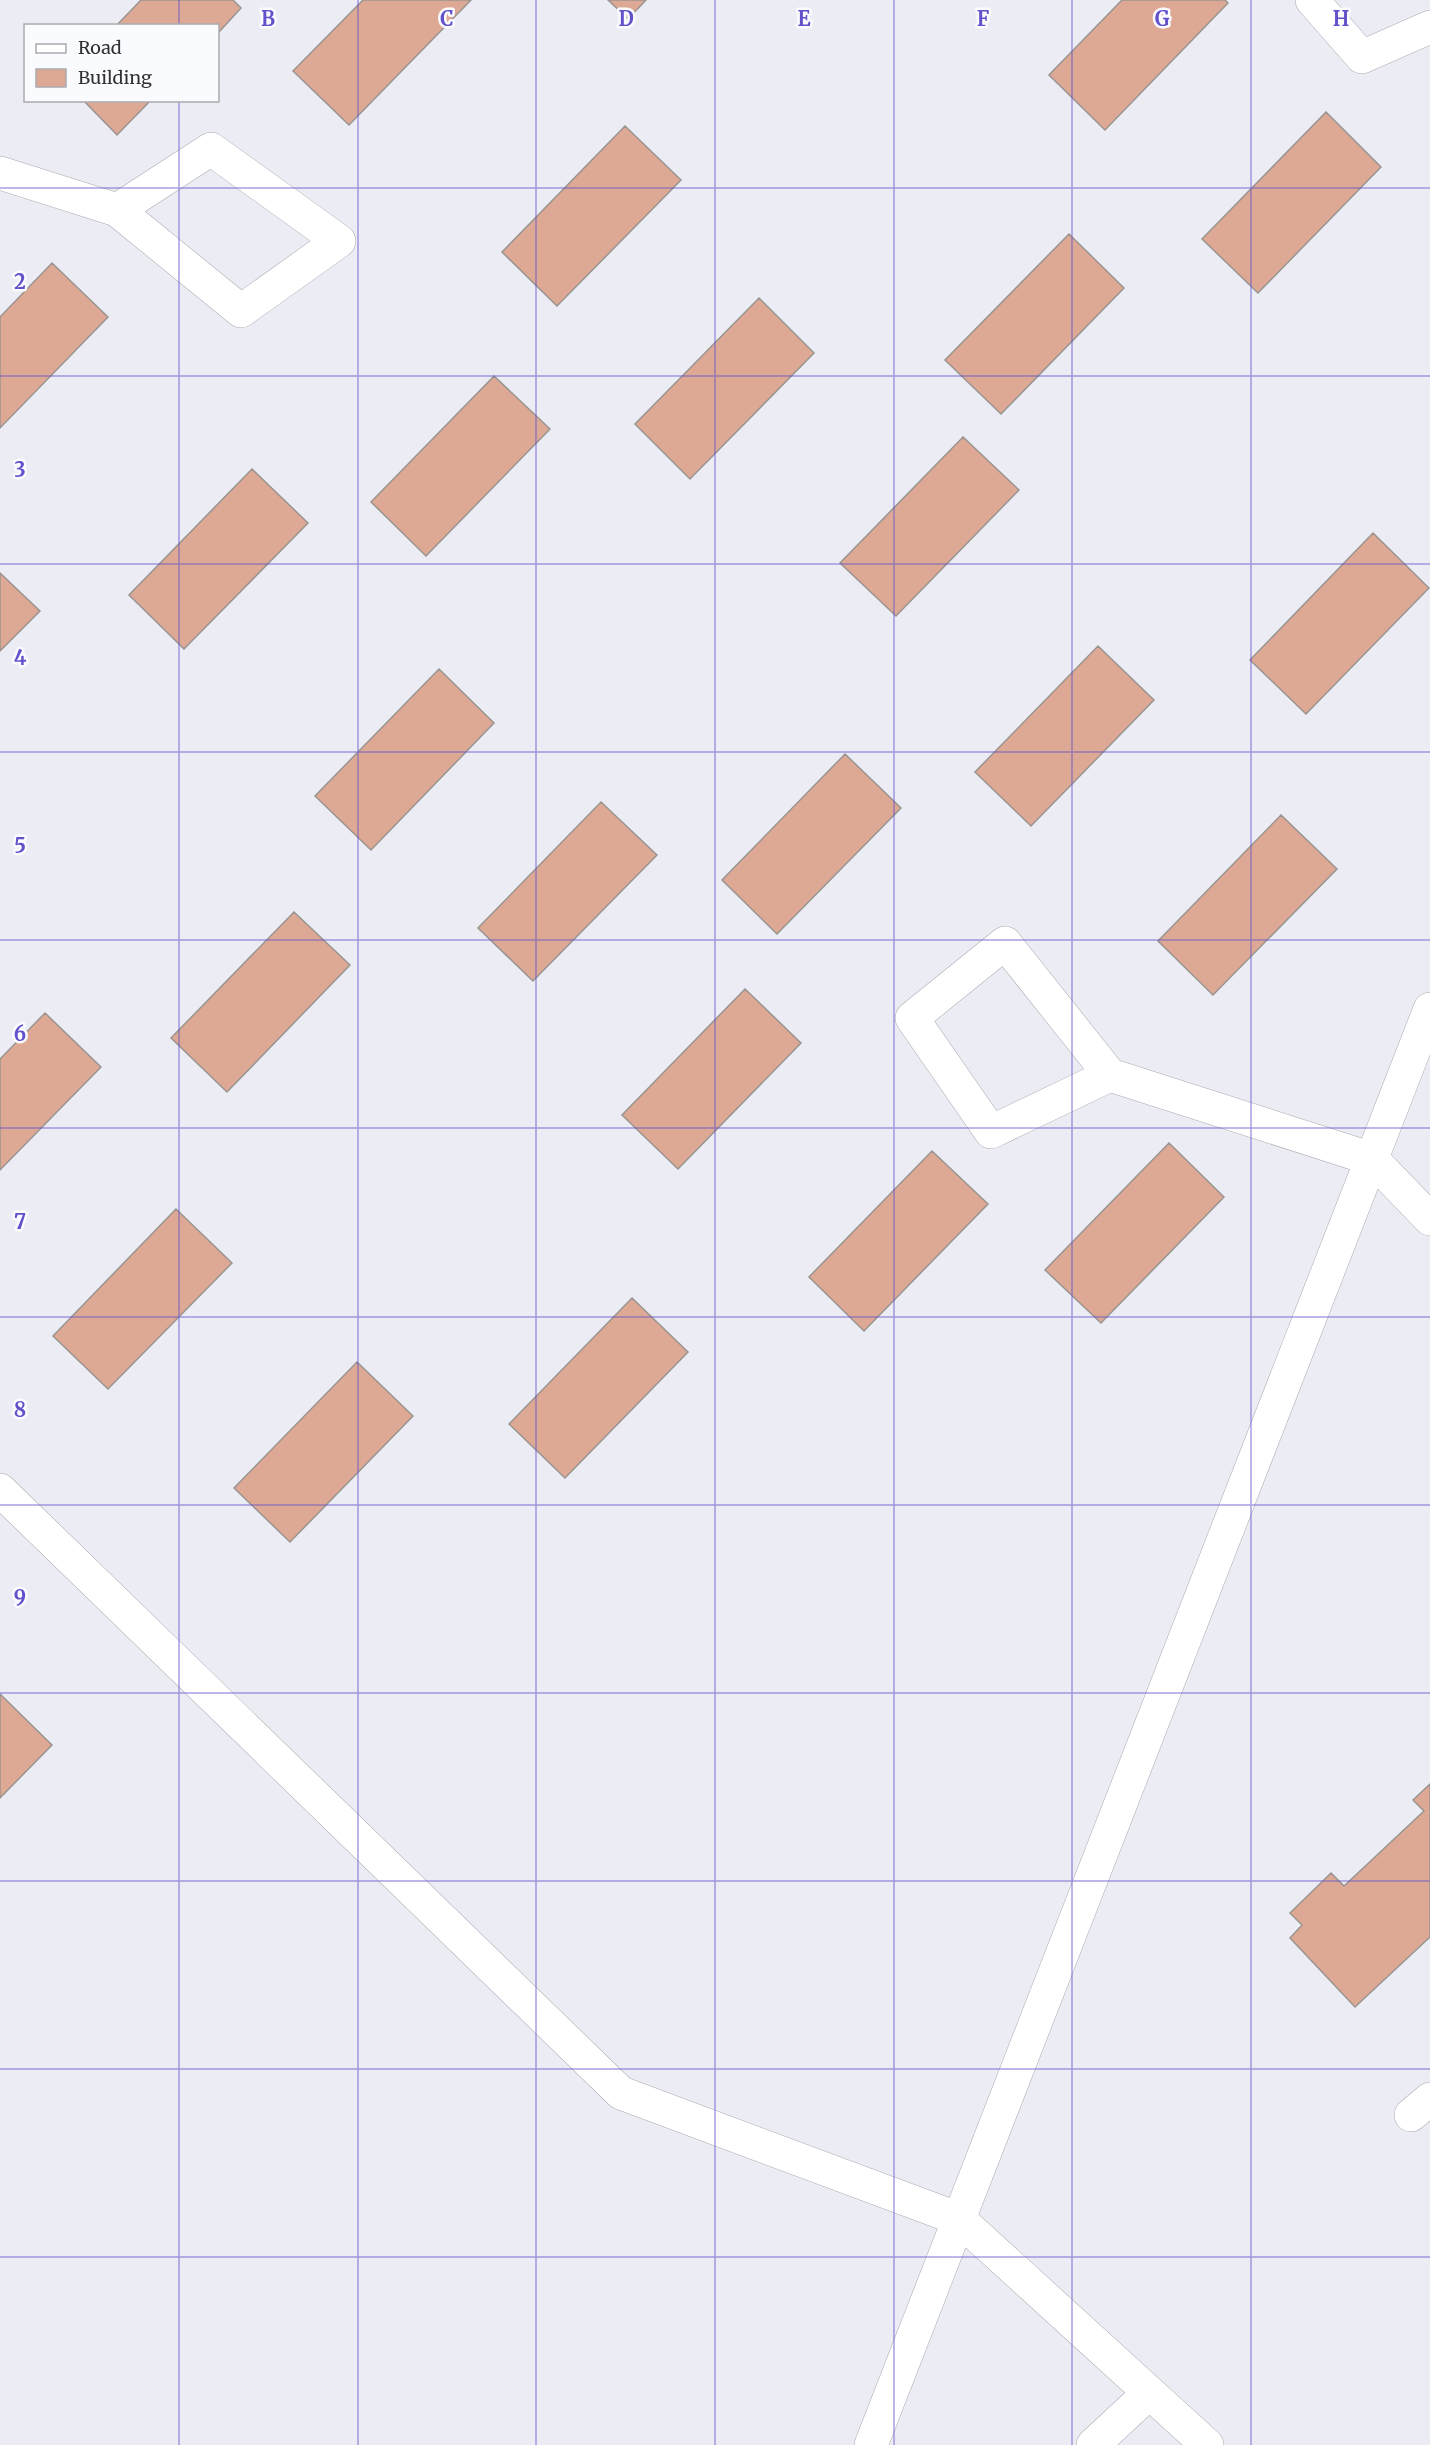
<svg xmlns="http://www.w3.org/2000/svg" width="1430" height="2445" font-family="Merriweather,serif">
<style>
.building{fill:#dda995;stroke:#9a9491;stroke-width:1.5}
.lines{fill:none;stroke-linecap:round;stroke-linejoin:round}
.minor-casing{stroke:#a9abb1;stroke-width:34}
.minor{stroke:#fff;stroke-width:33}
.grid{fill:none;stroke:#6151ca;stroke-width:1.5;stroke-opacity:0.55}
.grid-label{font-size:20px;text-anchor:middle;font-weight:bold;fill:#6151ca;stroke:#fafbff;stroke-width:5;stroke-linejoin:round;paint-order:stroke}
</style>
<rect width="100%" height="100%" fill="#ecedf4"/>
<path class="building" d="M141 0H233L241 8 218 33V26H116Z
M363 0H471L349 125 293 71Z
M608 0H646L628 19Z
M1122 0H1225L1228 3 1105 130 1049 75Z
M83 100H151L117 135Z
M1326 112 1381 167 1258 293 1202 239Z
M625 126 681 180 557 306 502 252Z
M1069 234 1124 288 1001 414 945 360Z
M52 263 108 317 0 428V317Z
M759 298 814 353 690 479 635 424Z
M494 376 550 429 426 556 371 502Z
M963 437 1019 490 896 616 840 563Z
M252 469 308 523 184 649 129 595Z
M1373 533 1429 588 1306 714 1250 660Z
M0 573 40 611 0 651Z
M1098 646 1154 700 1031 826 975 772Z
M439 669 494 723 371 850 315 796Z
M845 754 901 808 777 934 722 880Z
M601 802 657 855 533 981 478 928Z
M1281 815 1337 869 1213 995 1158 941Z
M294 912 350 965 227 1092 171 1038Z
M745 989 801 1043 678 1169 622 1115Z
M45 1013 101 1067 0 1170V1059Z
M1169 1143 1224 1197 1101 1323 1045 1270Z
M932 1151 988 1204 864 1331 809 1277Z
M176 1209 232 1263 108 1389 53 1336Z
M632 1298 688 1352 565 1478 509 1424Z
M357 1362 413 1416 290 1542 234 1488Z
M0 1694 52 1745 0 1798Z
M1430 1784V1937L1355 2007 1290 1938 1302 1925 1290 1913 1331 1873 1344 1886 1424 1811 1413 1800Z"/>
<g class="lines">
<g class="minor-casing">
<path id="minor" d="M1312 0 1362 57 1430 27
M0 173 117 210 241 311 339 241 211 149 117 210
M1110 1075 991 1132 912 1018 1005 943 1110 1075 1372 1159 1430 1219
M0 1490 621 2093 959 2219 1207 2445
M1411 2115 1430 2099
M871 2445 1430 1009
M1093 2445 1149 2393"/>
</g>
<use href="#minor" class="minor"/>
</g>
<path class="grid" d="M179 0V26M358 0V2445M536 0V2445M715 0V2445M894 0V2445M1072 0V2445M1251 0V2445M179 100V2445M0 188H1430M0 376H1430M0 564H1430M0 752H1430M0 940H1430M0 1128H1430M0 1317H1430M0 1505H1430M0 1693H1430M0 1881H1430M0 2069H1430M0 2257H1430"/>
<g class="grid-label">
<text x="268" y="26">B</text>
<text x="447" y="26">C</text>
<text x="626" y="26">D</text>
<text x="804" y="26">E</text>
<text x="983" y="26">F</text>
<text x="1162" y="26">G</text>
<text x="1341" y="26">H</text>
<text x="20" y="289">2</text>
<text x="20" y="477">3</text>
<text x="20" y="665">4</text>
<text x="20" y="853">5</text>
<text x="20" y="1041">6</text>
<text x="20" y="1229">7</text>
<text x="20" y="1417">8</text>
<text x="20" y="1605">9</text>
</g>
<rect x="24" y="24" width="195" height="78" fill="#fafbff" stroke="#aaaaae" stroke-width="1.5"/>
<rect x="36" y="44" width="30" height="9" fill="#ffffff" stroke="#aaaaae" stroke-width="1.5"/>
<text x="78" y="54" font-size="18" fill="#313134">Road</text>
<rect x="36" y="69" width="30" height="18" fill="#dda995" stroke="#aaaaae" stroke-width="1.5"/>
<text x="78" y="84" font-size="18" fill="#313134">Building</text>
</svg>
